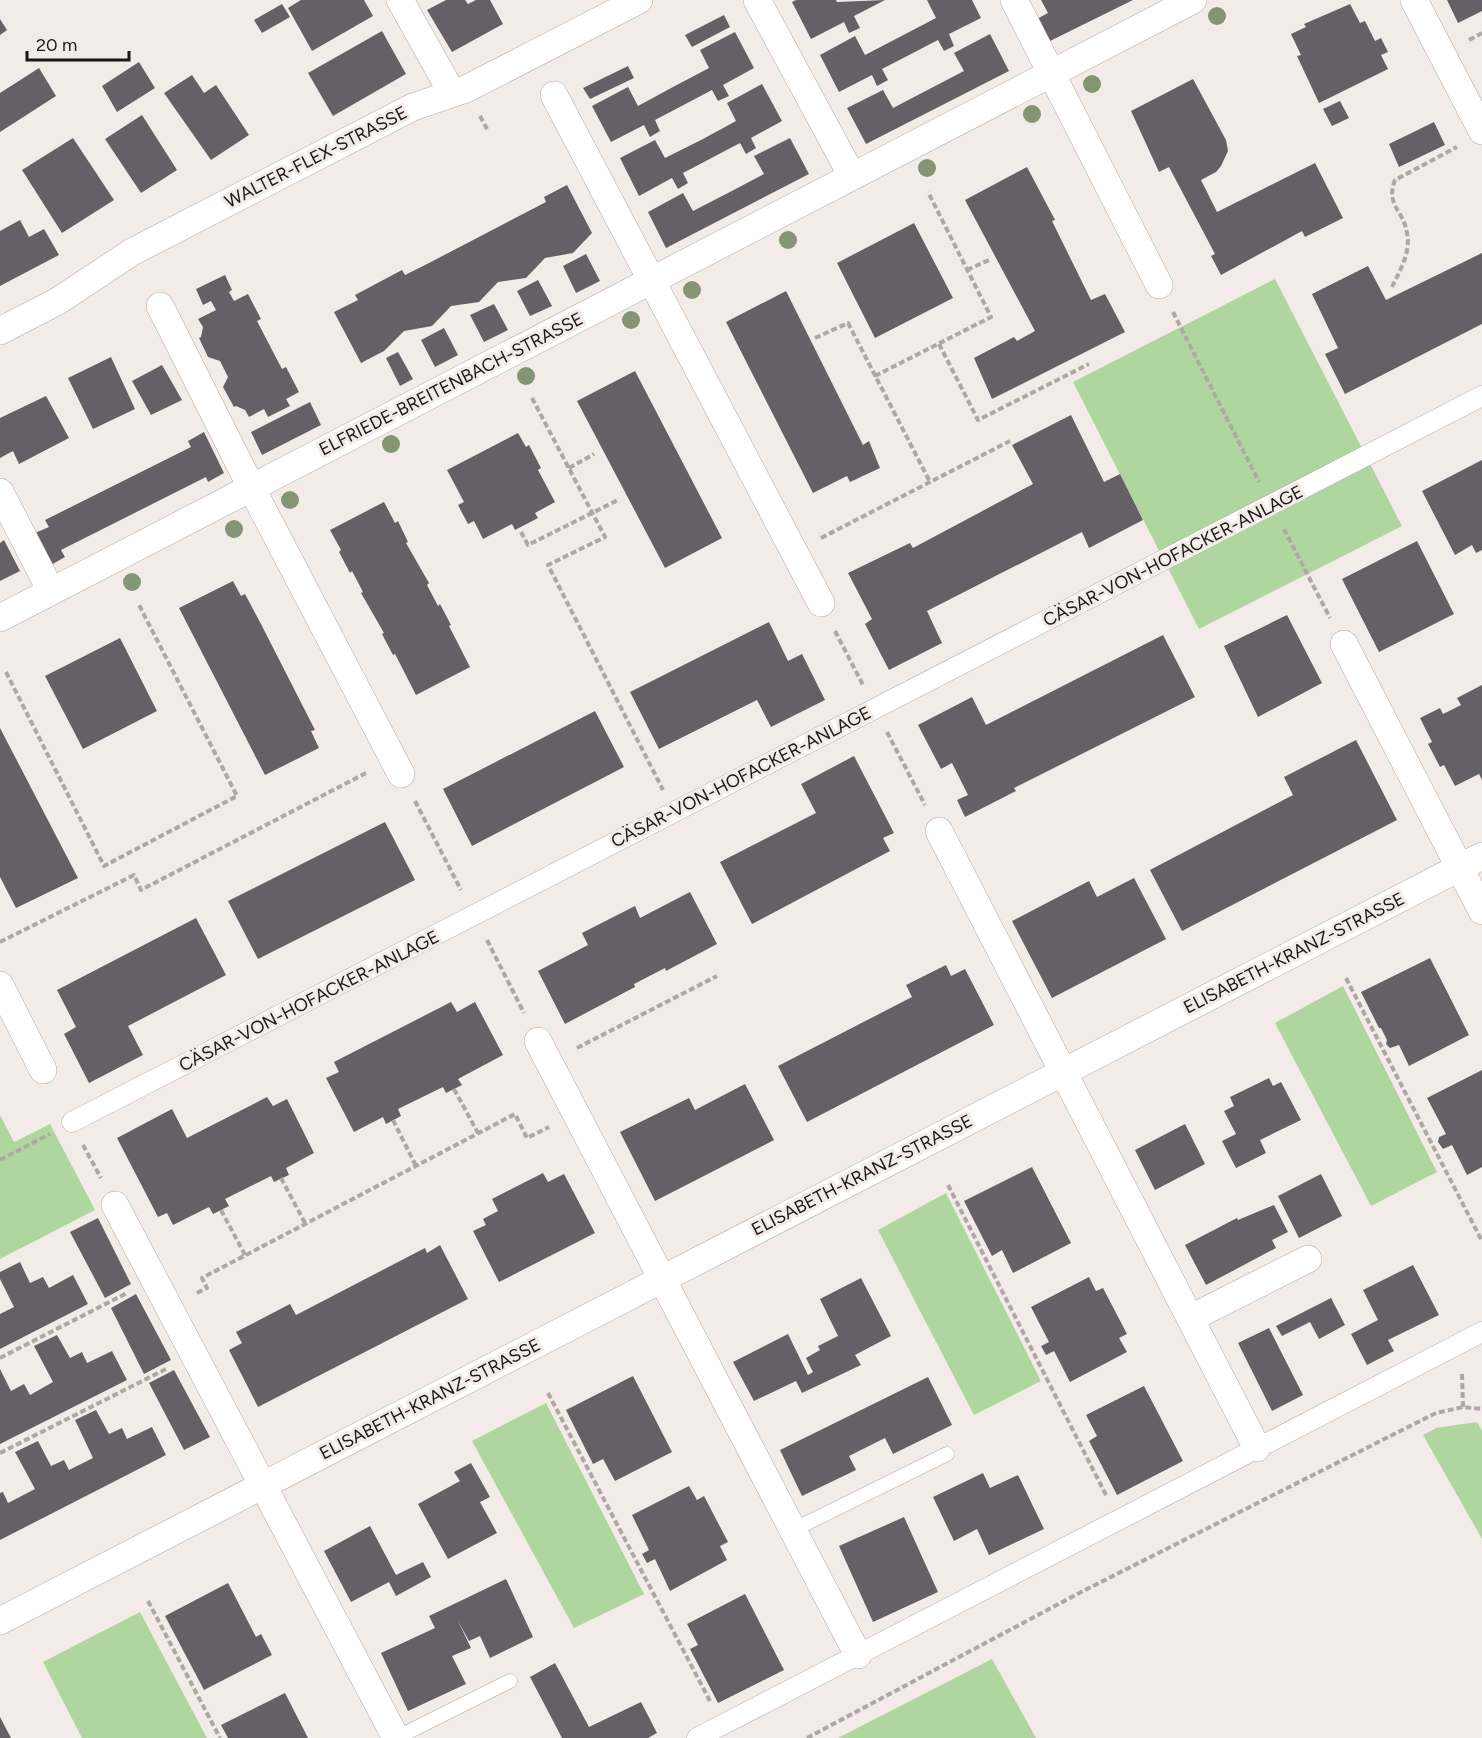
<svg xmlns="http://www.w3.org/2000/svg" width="1482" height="1738" font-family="Figtree,sans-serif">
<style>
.green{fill:#afd69f}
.building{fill:#656066}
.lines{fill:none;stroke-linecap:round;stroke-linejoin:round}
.service-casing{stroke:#b2aaa6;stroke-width:15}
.pedestrian-casing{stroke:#b2aaa6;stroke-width:21}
.minor-casing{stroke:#b2aaa6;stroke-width:28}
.path{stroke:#aea8a5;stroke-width:4;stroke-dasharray:6 3;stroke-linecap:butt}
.service{stroke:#fff;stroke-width:14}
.pedestrian{stroke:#fff;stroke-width:20}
.minor{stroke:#fff;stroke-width:27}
.tree{fill:#849574}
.labels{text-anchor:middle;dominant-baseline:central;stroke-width:6;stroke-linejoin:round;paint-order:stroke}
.street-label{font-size:18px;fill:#1a1716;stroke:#f3ebe7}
</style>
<rect width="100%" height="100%" fill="#f3ebe7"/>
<path class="green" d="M1275 279 1402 526 1199 629 1073 382Z
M1343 986 1437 1172 1371 1206 1275 1023Z
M0 1115 14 1142 50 1124 95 1210 0 1259Z
M946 1193 1041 1381 974 1415 878 1230Z
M546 1403 644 1594 574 1628 472 1441Z
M1477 1422 1482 1431V1539L1423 1435 1436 1428Z
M140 1612 207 1738H82L43 1662Z
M992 1659 1036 1738H838Z"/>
<path class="building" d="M301 0H364L373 16 312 51 288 8Z
M446 0H465L468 4 476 0H490L503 24 452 52 427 10Z
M796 0H836L837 2 885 0 854 16 860 28 849 33 844 22 811 39 792 2Z
M927 0H972L981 18 949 34 954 46 944 51 938 40 882 69 888 80 877 86 872 75 839 92 820 55 855 36 865 55 936 18Z
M1041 0H1133L1048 42 1035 20 1048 13Z
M1447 0H1482V11L1458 23Z
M282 4 290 17 262 33 254 20Z
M1350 4 1360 23 1365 21 1375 41 1381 38 1388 52 1381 55 1388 69 1319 103 1297 56 1301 55 1291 34 1306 27 1304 24Z
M724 15 730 27 692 47 685 35Z
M0 19 7 30 0 35Z
M382 31 406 74 333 116 308 73Z
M735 32 754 68 723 85 729 96 718 101 712 90 655 120 660 131 650 137 644 125 611 142 592 106 628 87 638 106 673 87 709 68 700 50Z
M990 34 1009 71 866 144 847 108 883 90 893 108 964 71 954 53Z
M139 62 155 88 117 112 102 86Z
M628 66 634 78 590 99 583 88Z
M39 68 56 96 0 132V93Z
M192 75 204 93 216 85 249 135 211 160 164 93Z
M1193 79 1226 140 1228 151 1221 166 1216 172 1201 180 1217 212 1315 163 1343 218 1305 237 1302 231 1221 275 1211 256 1215 254 1169 167 1159 172 1131 111Z
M762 84 782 121 751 138 756 148 746 154 740 143 683 173 688 183 678 189 672 178 639 196 620 158 655 140 665 158 701 140 736 121 727 103Z
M1340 101 1349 118 1332 126 1323 109Z
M142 115 177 170 141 193 105 139Z
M1434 122 1445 145 1399 167 1389 144Z
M73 138 114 200 62 233 22 170Z
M790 138 809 174 666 248 648 212 683 193 693 211 728 193 764 174 754 156Z
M1027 167 1055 220 1052 221 1091 300 1105 294 1125 332 992 399 974 358 1014 337 1017 341 1035 331 965 200Z
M567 185 592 233 573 253 545 258 526 278 498 282 479 302 451 306 432 326 404 331 384 351 361 363 334 312 358 300 355 295 402 270 405 275 429 263 546 202 544 197Z
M20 220 29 237 44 229 59 255 0 286V231Z
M914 223 953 298 875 338 837 263Z
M1482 253V324L1345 394 1325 354 1338 348 1312 294 1368 266 1386 300Z
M586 254 600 281 576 293 563 266Z
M225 275 232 290 229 292 234 301 248 294 261 319 257 321 282 369 286 367 299 392 286 399 290 406 268 417 264 409 249 417 245 410 236 406 234 407 223 387 228 377 220 361 208 357 199 338 201 337 203 327 198 319 216 310 211 301 203 305 196 289Z
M538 280 552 306 530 316 517 291Z
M786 291 863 445 869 441 880 468 850 482 847 476 813 493 726 322Z
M494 304 508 330 484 342 470 315Z
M444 328 458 355 435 367 421 340Z
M398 352 413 379 400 386 386 358Z
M111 357 135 409 93 429 68 378Z
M162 365 182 400 151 415 132 381Z
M635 371 722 538 665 568 577 401Z
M46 396 69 438 19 464 13 451 0 458V418Z
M310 402 321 425 262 455 251 432Z
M1071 415 1104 482 1120 474 1143 520 1089 548 1082 532 927 611 942 643 889 670 865 624 872 619 848 573 910 543 913 548 1033 484 1012 445Z
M204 432 224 473 208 482 206 477 61 550 65 557 51 565 35 533 49 527 45 520 191 447 188 441Z
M518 433 526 447 529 445 541 468 538 470 555 502 535 513 538 518 515 530 512 524 483 539 474 521 468 524 458 505 464 502 447 470Z
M1482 460V550L1476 553 1472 545 1455 555 1422 491Z
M384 502 395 523 398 521 408 542 406 543 429 583 427 585 438 606 440 604 451 625 449 626 470 667 416 695 395 654 393 655 382 634 384 633 361 593 363 592 352 571 350 573 339 552 341 550 330 530Z
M4 540 20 571 0 581V543Z
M1417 541 1454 614 1379 652 1342 579Z
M233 581 241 596 245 594 262 626 315 730 311 731 319 748 265 775 179 608Z
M1287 615 1322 683 1258 717 1224 646Z
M769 622 788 661 802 654 825 700 771 727 757 700 659 749 630 692Z
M1163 635 1195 697 1014 788 1016 791 965 817 957 800 968 795 952 763 941 769 918 725 972 697 986 725Z
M120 638 157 711 83 749 45 676Z
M1482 685V780L1479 774 1455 786 1444 765 1440 767 1428 744 1432 742 1420 718 1440 708 1443 714 1461 705 1457 698Z
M595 711 624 767 472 846 443 789Z
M0 728 78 878 16 908 0 877Z
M1356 740 1397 820 1182 931 1150 870 1293 795 1284 777Z
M854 756 894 833 883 838 890 851 752 924 720 862 816 813 801 784Z
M385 822 415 880 258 959 228 901Z
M1134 878 1166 939 1052 998 1012 921 1089 881 1097 897Z
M690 892 717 944 666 971 665 968 634 984 635 987 565 1024 538 971 588 945 582 933 635 906 640 918Z
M196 918 226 975 128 1026 143 1055 89 1083 64 1034 76 1027 57 990Z
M1430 958 1469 1035 1409 1066 1399 1045 1390 1048 1386 1044 1387 1040 1381 1028H1379L1361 992Z
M946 965 951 976 965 969 994 1025 807 1122 778 1066 912 997 906 985Z
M451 1002 457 1012 475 1002 503 1055 458 1079 462 1085 446 1093 443 1087 398 1109 401 1116 386 1124 383 1117 354 1132 326 1078 339 1072 334 1062Z
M1482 1070V1167L1467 1175 1452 1145 1443 1149 1438 1142 1439 1137 1446 1134 1427 1098Z
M1269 1078 1273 1086 1281 1082 1301 1120 1260 1140 1266 1153 1236 1168 1222 1141 1236 1134 1224 1111 1234 1106 1230 1097Z
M745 1084 774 1140 655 1201 620 1132 689 1098 695 1110Z
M267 1097 273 1106 287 1099 314 1153 286 1168 289 1175 274 1182 271 1176 225 1199 229 1206 213 1214 209 1207 173 1225 167 1213 158 1217 117 1138 172 1109 187 1138Z
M1185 1124 1205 1164 1155 1190 1135 1150Z
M1032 1167 1071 1243 1013 1273 1002 1250 992 1256 964 1201Z
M543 1173 548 1182 564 1174 595 1233 499 1282 473 1231 486 1225 483 1219 498 1211 492 1199Z
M1321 1174 1342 1216 1299 1238 1278 1196Z
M1274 1205 1288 1232 1272 1240 1276 1248 1206 1285 1185 1245 1237 1218 1238 1220Z
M98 1218 131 1284 105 1298 70 1232Z
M440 1245 468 1299 258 1407 229 1350 242 1343 236 1332 290 1304 296 1315 425 1248 427 1253Z
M20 1262 30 1283 43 1277 49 1288 73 1275 88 1304 0 1349V1314L14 1307 0 1279V1272Z
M1413 1265 1439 1315 1388 1340 1394 1351 1367 1365 1351 1334 1378 1320 1363 1290Z
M1089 1277 1096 1291 1103 1288 1127 1334 1119 1338 1127 1352 1070 1382 1054 1351 1046 1355 1041 1346 1049 1342 1031 1307Z
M861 1278 891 1336 855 1355 861 1365 802 1393 796 1381 754 1401 733 1362 788 1334 808 1375 813 1372 806 1358 820 1350 818 1346 838 1336 820 1299Z
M136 1294 171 1360 144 1374 111 1308Z
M1331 1298 1345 1325 1319 1339 1310 1322 1282 1336 1276 1326Z
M1269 1328 1303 1395 1272 1411 1238 1343Z
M57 1335 70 1358 82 1352 87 1363 112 1351 127 1380 0 1444V1369L11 1391 24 1384 30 1395 53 1382 34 1346Z
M174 1370 210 1437 184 1450 149 1383Z
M633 1376 672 1452 615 1481 603 1459 593 1464 566 1410Z
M928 1377 952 1425 893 1454 885 1438 849 1456 856 1470 802 1496 780 1450Z
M1144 1386 1183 1461 1117 1495 1089 1441 1097 1436 1086 1415Z
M96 1410 109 1434 122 1428 127 1439 152 1427 166 1455 0 1540V1493L3 1492 8 1503 35 1489 15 1452 38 1441 51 1466 64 1460 69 1470 93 1458 75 1420Z
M471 1463 490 1497 480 1502 497 1533 448 1559 418 1504 460 1481 454 1472Z
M983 1473 990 1488 1018 1475 1044 1529 989 1555 977 1529 954 1541 933 1497Z
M689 1486 697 1500 704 1496 728 1542 720 1546 727 1560 670 1591 655 1559 647 1563 642 1554 649 1550 632 1515Z
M904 1517 938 1592 873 1622 839 1546Z
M370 1526 396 1575 423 1562 431 1577 396 1596 389 1582 351 1602 324 1551Z
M506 1579 533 1637 490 1658 480 1636 469 1641 458 1621 471 1648 452 1656 466 1684 408 1711 381 1653 435 1628 429 1616Z
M228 1583 256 1637 261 1634 272 1655 204 1690 165 1616Z
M745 1594 784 1670 718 1703 690 1649 698 1645 687 1624Z
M555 1663 589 1727 641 1702 657 1733 648 1738H562L530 1677Z
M285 1693 308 1738H228L221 1725Z
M0 1717 11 1738H0Z"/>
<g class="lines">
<g class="service-casing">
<path id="service" d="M793 1530 947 1454
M396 1738 510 1681"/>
</g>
<g class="pedestrian-casing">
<path id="pedestrian" d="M72 1122 1482 396
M697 1738 1482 1332"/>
</g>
<g class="minor-casing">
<path id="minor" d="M400 0 452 93
M757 0 852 176
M1014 0 1159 285
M1414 0 1482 131
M554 95 821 603
M160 306 251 487 401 774
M0 331 58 301 132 252 413 107 466 89 639 0
M0 492 51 591
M0 618 1193 0
M1344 644 1482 911
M939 831 1257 1448
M0 985 43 1070
M538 1041 858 1655
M115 1205 396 1738
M1191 1318 1308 1259
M0 1621 1482 856"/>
</g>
<path class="path" d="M1469 40 1482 33
M480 116 488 131
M967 270 989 260
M1392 287C1400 270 1411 253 1407 233 1404 211 1385 205 1395 180L1457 147
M1173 312 1259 482
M815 338 848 323 930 482
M939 344 978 420 1089 364
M875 376 991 317 928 192
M532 398 605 537 548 565 663 790
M569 468 594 454
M1284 529 1330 618
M521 532 528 545 618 500
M821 538 1010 441
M835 631 863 685
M6 672 104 866 237 796 138 603
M887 732 925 805
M415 801 461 890
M487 940 524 1013
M0 942 134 875 141 890 366 773
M1346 978 1482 1241
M577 1048 717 976
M454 1089 478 1133
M393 1120 416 1166
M83 1145 101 1178
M0 1160 50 1134
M281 1178 305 1223
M948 1185 1107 1497
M221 1210 245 1255
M197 1293 207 1288 202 1278 515 1114 527 1138 549 1127
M0 1358 127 1293
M548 1393 711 1703
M1463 1407 1462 1374 1464 1373
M0 1453 166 1369
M148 1601 220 1738
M807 1738 1083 1591 1436 1413 1463 1407 1482 1409"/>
<use href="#service" class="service"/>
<use href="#pedestrian" class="pedestrian"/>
<use href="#minor" class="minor"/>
</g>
<g class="tree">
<circle cx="1217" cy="16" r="9"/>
<circle cx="1092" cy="84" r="9"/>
<circle cx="1032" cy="114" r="9"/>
<circle cx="927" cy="168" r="9"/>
<circle cx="788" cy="240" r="9"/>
<circle cx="692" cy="290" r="9"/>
<circle cx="631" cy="320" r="9"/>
<circle cx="526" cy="376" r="9"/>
<circle cx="391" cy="444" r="9"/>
<circle cx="290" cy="500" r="9"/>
<circle cx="234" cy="529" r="9"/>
<circle cx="132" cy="582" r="9"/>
</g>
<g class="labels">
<g class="street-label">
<text transform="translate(316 157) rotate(-27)">WALTER-FLEX-STRASSE</text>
<text transform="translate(451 384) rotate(-27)">ELFRIEDE-BREITENBACH-STRASSE</text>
<text transform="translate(1173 556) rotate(-27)">CÄSAR-VON-HOFACKER-ANLAGE</text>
<text transform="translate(741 777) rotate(-27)">CÄSAR-VON-HOFACKER-ANLAGE</text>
<text transform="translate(1294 953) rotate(-27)">ELISABETH-KRANZ-STRASSE</text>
<text transform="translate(309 1001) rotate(-27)">CÄSAR-VON-HOFACKER-ANLAGE</text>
<text transform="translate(862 1175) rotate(-27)">ELISABETH-KRANZ-STRASSE</text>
<text transform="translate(430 1399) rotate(-27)">ELISABETH-KRANZ-STRASSE</text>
</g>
</g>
<path d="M27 51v9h102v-9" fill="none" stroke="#1a1716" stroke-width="3"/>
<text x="36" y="51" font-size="18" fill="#1a1716" stroke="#f3ebe7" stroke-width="4.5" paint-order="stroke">20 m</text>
</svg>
